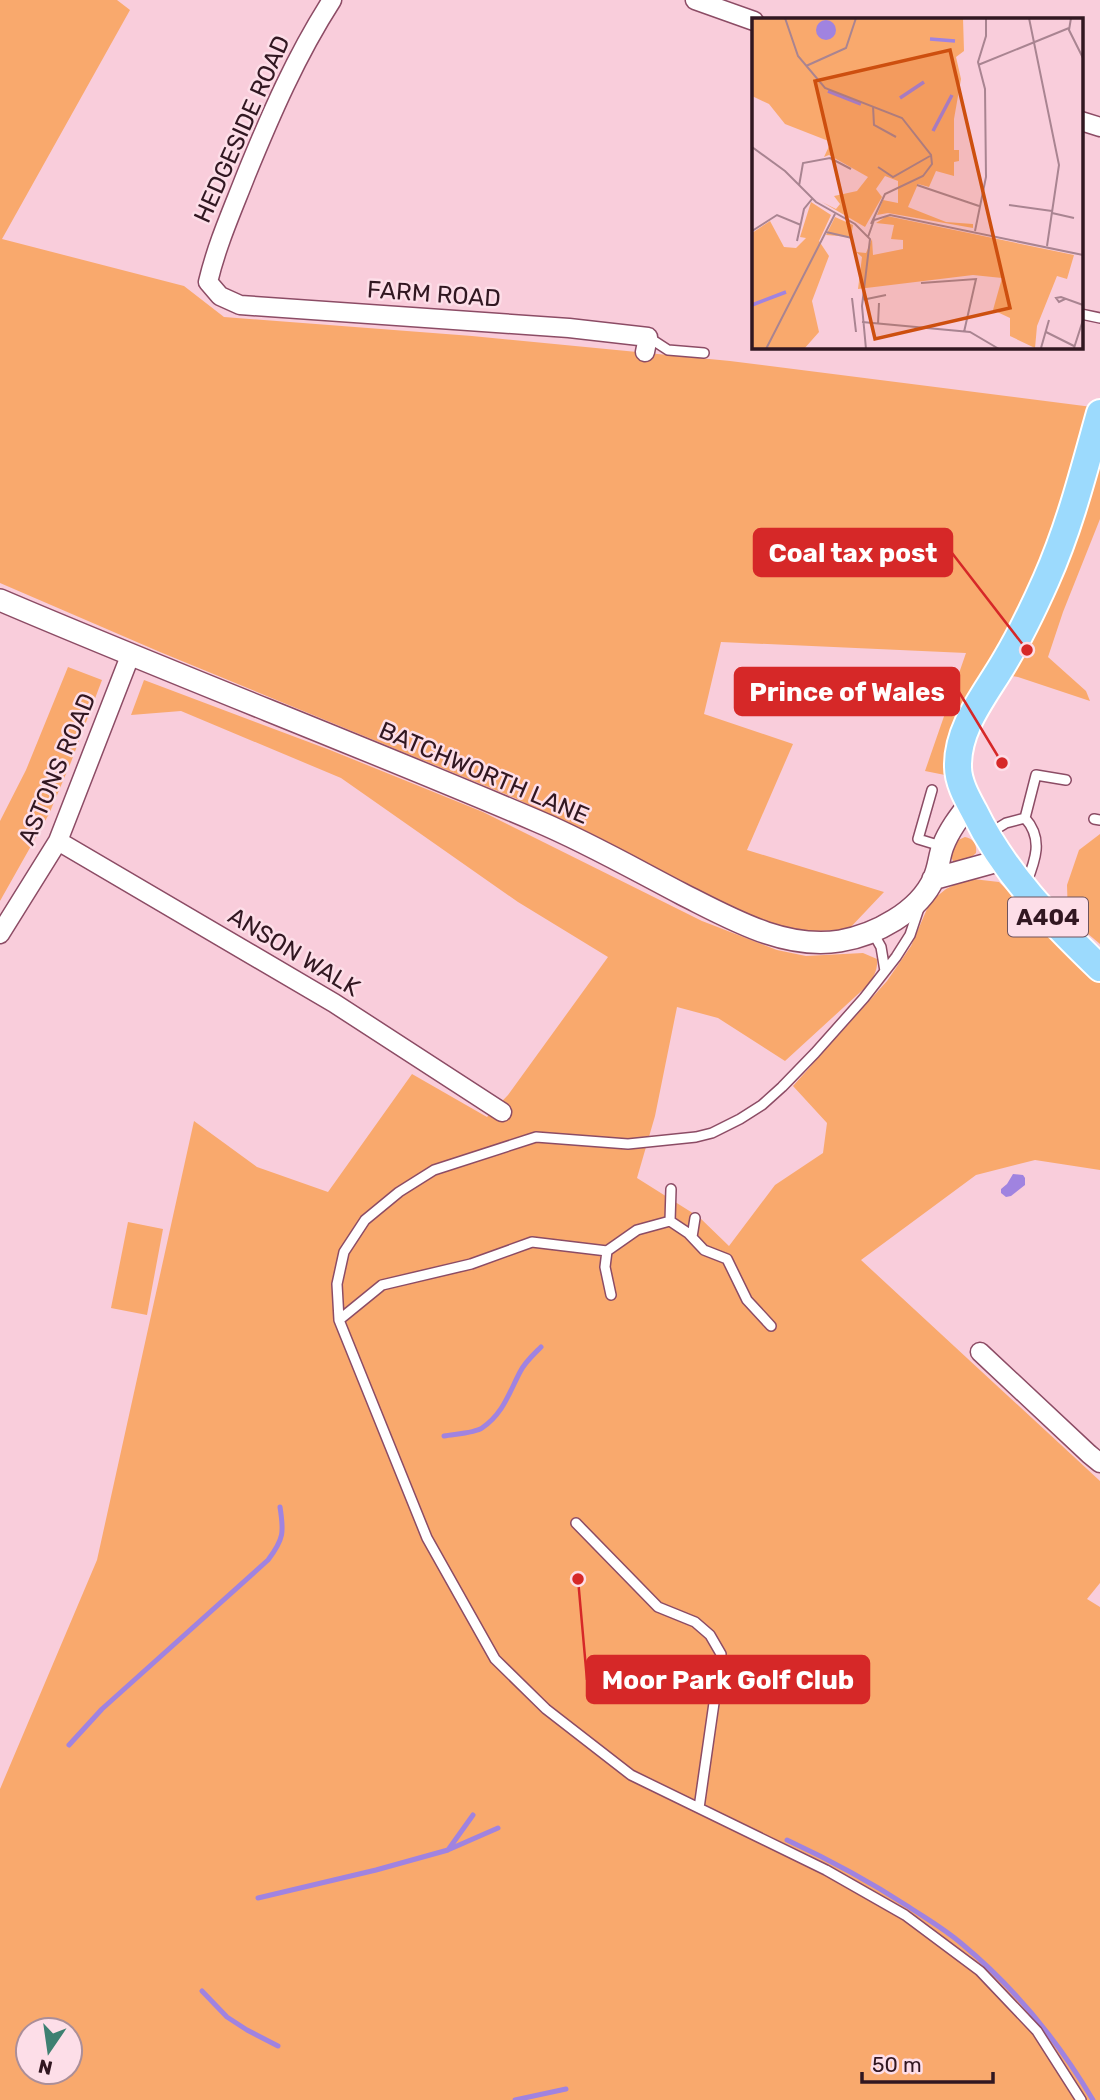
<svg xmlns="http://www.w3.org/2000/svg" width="1100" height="2100" font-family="Rubik,sans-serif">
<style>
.green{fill:#f9a96d;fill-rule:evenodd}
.water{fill:#a083e0}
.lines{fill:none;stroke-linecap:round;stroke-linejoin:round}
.stream{stroke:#a083e0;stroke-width:5}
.service-casing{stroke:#8c4c65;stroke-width:12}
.minor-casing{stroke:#8c4c65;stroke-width:21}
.tertiary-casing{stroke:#8c4c65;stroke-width:24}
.primary-casing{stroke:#fff;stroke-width:30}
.service{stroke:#fff;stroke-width:9}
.minor{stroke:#fff;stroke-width:18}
.tertiary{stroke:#fff;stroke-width:21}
.primary{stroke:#9cdafd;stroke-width:26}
.labels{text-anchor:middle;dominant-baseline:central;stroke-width:5;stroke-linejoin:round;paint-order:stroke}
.shield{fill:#fddee8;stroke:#6e535d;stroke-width:2}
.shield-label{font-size:23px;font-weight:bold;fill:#311721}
.street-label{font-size:24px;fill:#311721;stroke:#fddee8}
.inset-river{fill:none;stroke:#a083e0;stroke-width:3.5}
.inset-road{fill:none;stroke:#a98491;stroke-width:2}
.view{fill:#cd4f0f;fill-opacity:0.15;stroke:#cd4f0f;stroke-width:3.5}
.inset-edge{fill:none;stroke:#311721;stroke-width:3.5}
.leader{fill:none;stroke:#d62828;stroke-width:2.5}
.callout-dot{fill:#d62828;stroke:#fddee8;stroke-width:2.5}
.callout{fill:#d62828;stroke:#d62828;stroke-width:2.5}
.callout-label{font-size:26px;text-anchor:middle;font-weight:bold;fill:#fff}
</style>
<rect width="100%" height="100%" fill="#f9cddb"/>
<path class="green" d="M0 0H117L130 10 2 239 184 286 224 317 472 336 730 361 1100 408V519L1063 612 1048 657 1086 691 1090 701 1018 677 983 671 945 775 925 771 966 653 721 642 704 714 793 744 747 850 884 892 848 930 811 931 786 927 755 918 517 799 160 652 0 583Z
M68 667 102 680 71 762 49 814 0 901V821L26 770Z
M144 680 330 750 483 812 702 921 777 950 806 956 863 953 877 959C878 969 874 977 868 985L785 1061 718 1018 677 1007 655 1116 637 1178 699 1217 729 1246 775 1185 823 1153 827 1123 793 1086 887 981 911 946 930 902 946 889 960 882 973 879 999 882 1100 981V1170L1035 1160 976 1175 861 1260 1100 1481V1583L1087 1599 1100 1607V2100H0V1789L97 1560 194 1121 257 1167 328 1192 412 1074 487 1117 508 1095 608 957 518 902 341 778 181 711 131 715ZM28 2030H70V2072H28Z
M1100 834V944L1068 917 1067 885 1079 850Z
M965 837C974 839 977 844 976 853L967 861 954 863 950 855 956 841Z
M128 1222 163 1229 147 1315 111 1308Z"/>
<path class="water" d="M1013 1174 1023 1175 1025 1178V1185L1011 1196 1006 1197 1001 1193V1189L1007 1184Z"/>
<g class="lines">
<path class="stream" d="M444 1436C455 1434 475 1433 482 1428 503 1414 509 1393 520 1372 525 1362 533 1355 541 1347
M69 1745 102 1709 268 1560C284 1539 284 1532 280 1507
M787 1840C830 1860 869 1881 909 1907 927 1919 946 1930 962 1944 1015 1988 1058 2041 1093 2100
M450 1849 498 1828
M258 1898 376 1870 448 1850 473 1815
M202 1991 227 2017 247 2030 278 2046
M515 2100 566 2089"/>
<g class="service-casing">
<path id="service" d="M1081 314 1100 318
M648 337 668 350 704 353
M932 790 918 839 941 846
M1025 818 1036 775 1066 780
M1094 819 1100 820
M988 834 1006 823 1025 818C1044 839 1035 861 1026 884
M919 908 910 935 896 957 864 998 815 1053 782 1087 762 1105 740 1119 712 1133 696 1137 628 1144 536 1137 434 1170 399 1192 365 1220 344 1252 337 1284 339 1320 427 1538 495 1659 546 1709 631 1775 826 1870 905 1915 980 1971 1037 2031 1081 2100
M872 931 881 947 885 971
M670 1221 671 1189
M692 1237 695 1218
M607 1251 605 1267 611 1295
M339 1320 382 1285 471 1264 532 1242 607 1251 637 1230 670 1221 688 1233 704 1250 727 1259 747 1300 771 1326
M576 1523 658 1607 695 1622 710 1635 721 1654 699 1808"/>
</g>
<g class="minor-casing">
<path id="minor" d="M332 0C296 56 271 114 246 175 232 211 217 244 208 282L220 296 240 305 569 328 648 337 645 352
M695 0 754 21
M1081 121 1100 127
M58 841 334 1003 502 1112
M0 934 58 841 130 656
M980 1352 1089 1454 1100 1463"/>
</g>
<g class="tertiary-casing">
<path id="tertiary" d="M0 600C178 676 359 745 537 821 587 842 634 869 682 894 730 918 784 950 840 941 875 935 919 912 934 878 939 867 939 856 943 846 949 830 960 816 970 803
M933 879 1002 860"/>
</g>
<g class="primary-casing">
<path id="primary" d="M1100 413C1084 470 1070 526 1046 580 1034 607 1020 636 1005 661 986 694 957 727 958 767 958 782 967 798 974 811 1004 873 1051 921 1100 968"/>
</g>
<use href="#service" class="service"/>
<use href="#minor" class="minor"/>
<use href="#tertiary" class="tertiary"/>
<use href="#primary" class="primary"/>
</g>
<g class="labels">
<rect class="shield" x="1008" y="897.5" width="80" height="39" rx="5"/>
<g class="shield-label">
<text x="1048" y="917">A404</text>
</g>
<g class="street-label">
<text transform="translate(242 129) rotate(-66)">HEDGESIDE ROAD</text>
<text transform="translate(434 294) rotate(4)">FARM ROAD</text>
<text transform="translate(57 769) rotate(-67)">ASTONS ROAD</text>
<text transform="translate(484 773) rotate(23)">BATCHWORTH LANE</text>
<text transform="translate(294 952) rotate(31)">ANSON WALK</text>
</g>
</g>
<g transform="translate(752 18)">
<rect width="331" height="331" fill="#f9cddb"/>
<path d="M0 0H211L212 33 204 39 209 61 202 101V132H207V143L202 144V158L184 153 177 169 166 166 156 189 194 204 221 206V210L136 195 125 197 131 182 146 185V163L133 158 124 171 130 179 113 209 70 184 84 191 88 186 82 178 105 173 116 159 77 137 72 139 79 124 33 106 17 86 0 78ZM59 184 79 197 67 223 77 238 60 283 67 314 52 331H0V215L18 203 32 229 44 230 54 220 48 219ZM135 198 322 237 315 261 305 258 285 308 283 330 258 318V300L241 292 250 260 221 257 106 271 110 239 104 234 114 235 120 221 121 237 151 231V222L139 221 142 207 124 205ZM83 199 101 207 99 219 74 217Z" fill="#f9a96d"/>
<path d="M64 12a10 10 0 1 1 20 0a10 10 0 1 1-20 0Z" fill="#a083e0"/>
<path class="inset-river" d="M178 21 203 23M76 73 109 86M148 80 172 64M181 113 200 77M0 287 34 274"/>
<path class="inset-road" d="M33 0 46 38 73 70 150 100 179 137 180 146 171 158 133 176 119 206M277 0 307 147 295 228M319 0 317 12 331 40M226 47 317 10M54 48 94 30 104 0M121 88 122 107 144 119M0 129 33 153 64 184 103 206 118 221 110 288 114 331M126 149 141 159 178 138M165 167 227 188M47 168 51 145 78 140 99 151M257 187 300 193M300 195 322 200M0 213 25 197 49 207M223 213 234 159 233 71 226 44 234 18V0M74 214 100 220M116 219 122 202 138 197 331 237M45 223 52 191 60 181M169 265 224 261 212 314M100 280 104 314M313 281 307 284 304 280 309 279 331 287M110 282 134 277M110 304 218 314 247 331M126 306 127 285M294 314 322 328M289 330 297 302M322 330 331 302M14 331 83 196"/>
<path class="view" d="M198 32 258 290 123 321 63 63Z"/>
<rect width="331" height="331" class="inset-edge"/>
</g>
<path class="leader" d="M1027 650L952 553M1002 763L959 692M578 1579L587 1680"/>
<g class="callout-dot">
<circle cx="1027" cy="650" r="7"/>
<circle cx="1002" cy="763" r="7"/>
<circle cx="578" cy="1579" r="7"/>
</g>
<g class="callout">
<rect x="754" y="529" width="198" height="47" rx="7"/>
<rect x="735" y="668" width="224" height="47" rx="7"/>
<rect x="587" y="1656" width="282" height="47" rx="7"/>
</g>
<g class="callout-label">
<text x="853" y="562">Coal tax post</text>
<text x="847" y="701">Prince of Wales</text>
<text x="728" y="1689">Moor Park Golf Club</text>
</g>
<g transform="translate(49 2051) rotate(193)"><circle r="33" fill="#fddee8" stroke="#ab8e98" stroke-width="2"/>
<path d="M0-5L12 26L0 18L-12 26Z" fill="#3e8071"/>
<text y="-10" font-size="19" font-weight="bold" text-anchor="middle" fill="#311721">N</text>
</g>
<path d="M862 2072v10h131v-10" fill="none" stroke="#311721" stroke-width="3.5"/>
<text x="872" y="2072" font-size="21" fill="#311721" stroke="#fddee8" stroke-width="5" paint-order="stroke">50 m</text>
</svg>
